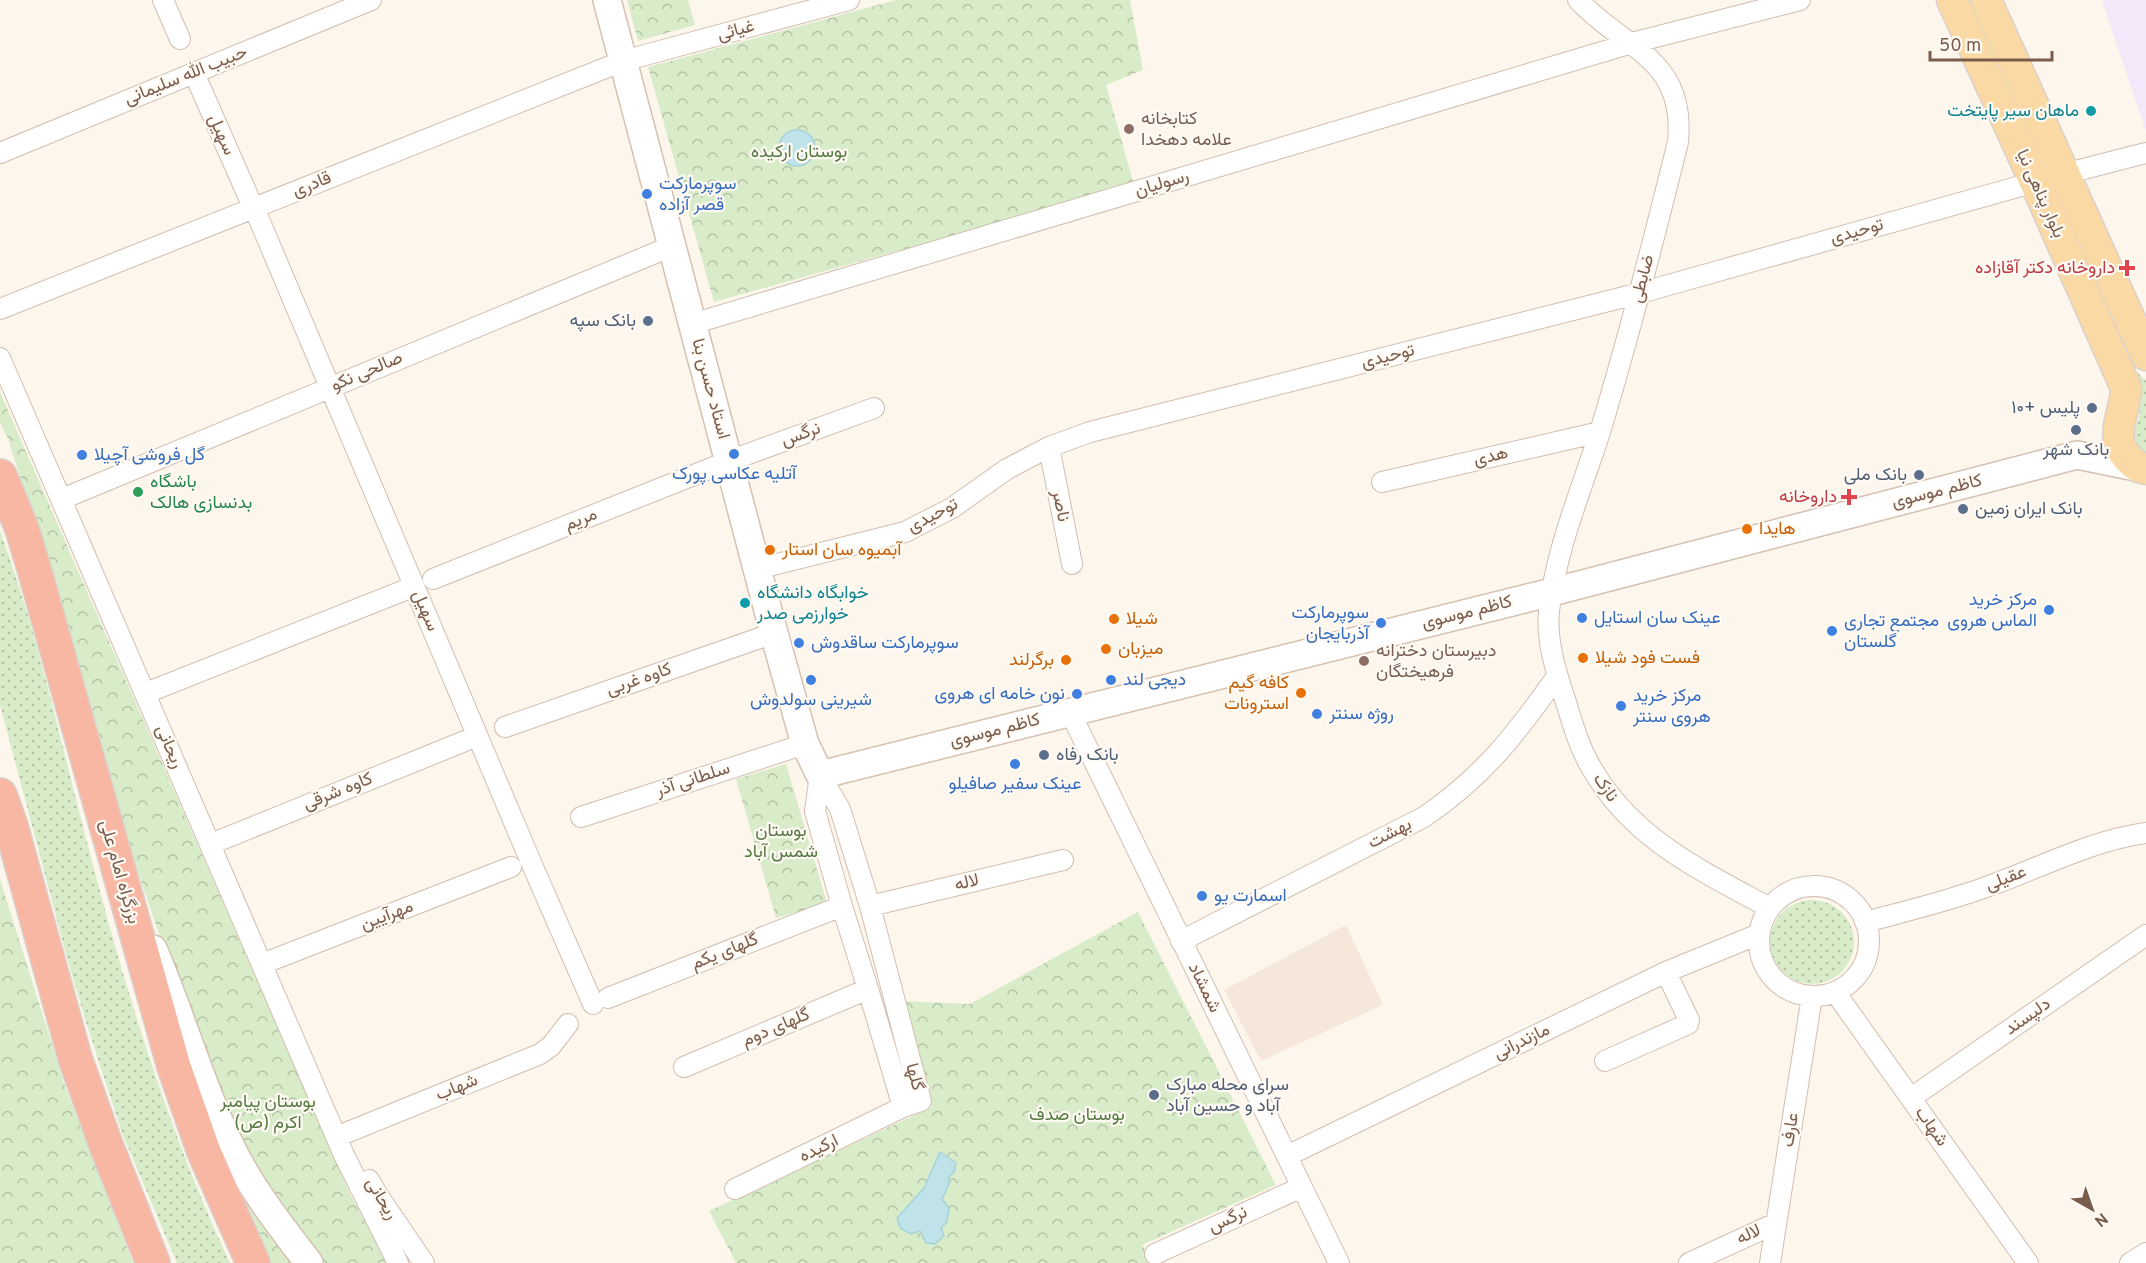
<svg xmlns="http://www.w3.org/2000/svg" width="2146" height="1263" font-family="Overpass,Vazirmatn,sans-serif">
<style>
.residential{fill:#f5e8da}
.education{fill:#f3e8fa}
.grass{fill:url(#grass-dots)}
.forest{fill:url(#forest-crowns)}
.water{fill:#bfe3e8;stroke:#a5d3da;stroke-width:1.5}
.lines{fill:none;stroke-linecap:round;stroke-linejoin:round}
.street-casing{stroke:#d1beb0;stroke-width:22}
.secondary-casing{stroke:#d6c0b0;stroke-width:30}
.primary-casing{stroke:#dad1cd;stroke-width:33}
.highway-casing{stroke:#dad1cd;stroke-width:36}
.street{stroke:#fff;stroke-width:20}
.secondary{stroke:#fff;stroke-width:27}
.primary{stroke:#fbd9a5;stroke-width:30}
.highway{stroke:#f7b7a3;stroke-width:33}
.culture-dot{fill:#0f9aa8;stroke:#fffaf3;stroke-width:2}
.education-dot{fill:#8d6e63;stroke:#fffaf3;stroke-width:2}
.shop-dot{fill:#3f7fe0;stroke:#fffaf3;stroke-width:2}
.health-dot{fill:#e0444e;stroke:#fffaf3;stroke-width:2}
.service-dot{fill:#5c6f8a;stroke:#fffaf3;stroke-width:2}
.leisure-dot{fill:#2e9e5b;stroke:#fffaf3;stroke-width:2}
.food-dot{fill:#e8710a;stroke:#fffaf3;stroke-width:2}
.labels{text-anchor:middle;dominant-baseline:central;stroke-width:4.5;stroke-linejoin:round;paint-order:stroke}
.street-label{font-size:18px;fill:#7a5c4d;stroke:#fffaf3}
.culture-label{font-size:18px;fill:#0d838f;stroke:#fffaf3;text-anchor:end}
.education-label{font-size:18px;fill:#785e54;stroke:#fffaf3;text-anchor:start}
.park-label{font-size:18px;fill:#537a41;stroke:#fffaf3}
.shop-label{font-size:18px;fill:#366cbe;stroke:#fffaf3;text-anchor:start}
.health-label{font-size:18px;fill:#be3a42;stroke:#fffaf3;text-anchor:end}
.service-label{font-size:18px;fill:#4e5e75;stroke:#fffaf3;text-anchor:end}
.leisure-label{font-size:18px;fill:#27864d;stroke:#fffaf3;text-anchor:start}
.food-label{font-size:18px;fill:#c56008;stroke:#fffaf3;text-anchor:start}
</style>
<defs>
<pattern id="grass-dots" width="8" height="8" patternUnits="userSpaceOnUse" patternTransform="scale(1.5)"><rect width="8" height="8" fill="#d8ecc9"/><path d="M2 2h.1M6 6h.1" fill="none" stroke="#b4c2a5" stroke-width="1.8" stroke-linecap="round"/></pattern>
<pattern id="forest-crowns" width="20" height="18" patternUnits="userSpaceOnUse" patternTransform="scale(1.5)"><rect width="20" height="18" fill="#d8ecc9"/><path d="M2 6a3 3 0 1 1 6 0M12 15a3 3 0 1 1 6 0" fill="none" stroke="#b4c2a5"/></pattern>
</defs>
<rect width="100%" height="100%" fill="#fdf6ec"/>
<path class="residential" d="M1346 925 1383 1005 1261 1061 1224 990Z"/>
<path class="education" d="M2105 0H2146V131L2102 1Z"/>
<path class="grass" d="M2138 373 2146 381V457L2132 446V431L2138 420 2142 395Z
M0 531C34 622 56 721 80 815 119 968 163 1120 230 1263H177L122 1133 85 1019 66 954 0 705Z
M1770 942a42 42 0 1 1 84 0a42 42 0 1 1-84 0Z"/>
<path class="forest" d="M627 0H688L695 25 638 41Z
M896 0H1130L1143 70 1106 85 1134 185 714 302 648 67Z
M0 392 351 1196 389 1263H320L263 1190 194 1037 128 843 86 710 58 596 8 439 0 422Z
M786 764 827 903 776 918 736 779Z
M0 879 65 1086 133 1263H0Z
M1138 912 1276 1185 1142 1245 1154 1263H736L709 1211 932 1107 902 1001 970 1004Z
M205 1105 301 1263H270L238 1194Z"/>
<path class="water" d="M779 148a18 18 0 1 1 36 0a18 18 0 1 1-36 0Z
M940 1152 956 1163 954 1172 948 1178 950 1182 942 1199 949 1208 947 1222 941 1228 944 1236 935 1244 926 1243 920 1231 911 1234 900 1228 897 1218 924 1188Z"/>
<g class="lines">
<g class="street-casing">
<path id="street" d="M163 0 180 39
M1578 0C1625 50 1686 58 1678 142 1654 239 1629 336 1600 432 1581 491 1556 549 1549 611 1546 640 1556 672 1565 699 1572 722 1579 747 1591 767 1632 839 1700 870 1770 908
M194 73 249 198
M0 153 371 0
M2064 174 2146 153
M258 217 530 860 593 1004
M0 309 623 61 849 0
M692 324 1632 43 1800 0
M0 358 344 1155 398 1263
M1049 447 1072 564
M1382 482 1600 432
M62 499 672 246
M757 569 905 532 952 508 1007 469 1049 447 1090 432 1640 293 2035 182
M433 579 729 461 874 408
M146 693 405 590
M1070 712 1339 1263
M505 727 774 633
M820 775 815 811 842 906 868 989 903 1107
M581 817 805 744
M211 844 465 741
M1759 941a55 55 0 1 1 110 0a55 55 0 1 1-110 0Z
M870 906 1063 860
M1865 922C1907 911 1949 901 1989 886 2042 867 2090 841 2146 833
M1181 941 1424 817C1483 777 1517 733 1557 676
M262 964 511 867
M1835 992 2028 1263
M608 998 842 906
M1605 1061 1688 1024 1689 1020 1666 972
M684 1067 868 989
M1911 1098 2146 935
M336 1137 540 1054 551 1046 568 1024
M1287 1156 1666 972 1759 934
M369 1180 379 1197 424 1263
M735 1189 903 1107 921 1101 870 906 840 809 820 775
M1155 1254 1302 1187
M1689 1263 1776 1223
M1770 1263 1812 996
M2130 1263 2146 1253"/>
</g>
<g class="secondary-casing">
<path id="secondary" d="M607 0 774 633 805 744 820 775 1552 592 2077 455 2136 467
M153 949C180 1011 198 1076 226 1137 247 1183 278 1223 309 1263"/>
</g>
<g class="primary-casing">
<path id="primary" d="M1952 0 2035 182 2126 388C2126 412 2108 435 2127 457 2133 464 2137 467 2146 469
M1986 0 2146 355"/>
</g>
<g class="highway-casing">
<path id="highway" d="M0 476 22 529 35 572 174 1067 204 1152 253 1263
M0 795 11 826 75 1058 106 1145 153 1263"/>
</g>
<use href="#street" class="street"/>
<use href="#secondary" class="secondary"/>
<use href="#primary" class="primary"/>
<use href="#highway" class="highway"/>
</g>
<g class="culture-dot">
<circle cx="2091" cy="111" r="6"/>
<circle cx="745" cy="603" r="6"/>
</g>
<g class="education-dot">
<circle cx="1129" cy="129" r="6"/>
<circle cx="1364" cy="661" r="6"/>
</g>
<g class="shop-dot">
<circle cx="647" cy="194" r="6"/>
<circle cx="734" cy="454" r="6"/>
<circle cx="82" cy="455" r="6"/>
<circle cx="2049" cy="610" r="6"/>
<circle cx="1582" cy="618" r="6"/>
<circle cx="1381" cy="623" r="6"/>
<circle cx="1832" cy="631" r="6"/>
<circle cx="799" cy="643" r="6"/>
<circle cx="811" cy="680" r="6"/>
<circle cx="1111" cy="680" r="6"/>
<circle cx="1077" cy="694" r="6"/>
<circle cx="1621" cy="706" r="6"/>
<circle cx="1317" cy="714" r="6"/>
<circle cx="1015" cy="764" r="6"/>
<circle cx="1202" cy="896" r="6"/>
</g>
<g class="health-dot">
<path d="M2124 259h6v6h6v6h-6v6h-6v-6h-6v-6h6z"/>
<path d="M1846 488h6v6h6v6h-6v6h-6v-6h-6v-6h6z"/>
</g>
<g class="service-dot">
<circle cx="648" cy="321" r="6"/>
<circle cx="2092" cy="408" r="6"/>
<circle cx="2076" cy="430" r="6"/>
<circle cx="1919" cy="475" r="6"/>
<circle cx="1963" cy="509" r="6"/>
<circle cx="1044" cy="755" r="6"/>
<circle cx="1154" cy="1095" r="6"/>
</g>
<circle class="leisure-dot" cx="138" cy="492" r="6"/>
<g class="food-dot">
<circle cx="1747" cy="529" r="6"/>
<circle cx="770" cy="550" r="6"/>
<circle cx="1114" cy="619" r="6"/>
<circle cx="1106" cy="649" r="6"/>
<circle cx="1583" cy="658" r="6"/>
<circle cx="1066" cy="660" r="6"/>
<circle cx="1301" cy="693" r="6"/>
</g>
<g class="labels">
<g class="street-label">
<text transform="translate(736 31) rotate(-15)">غیاثی</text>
<text transform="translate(186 76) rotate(-22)">حبیب الله سلیمانی</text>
<text transform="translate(221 135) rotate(66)">سهیل</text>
<text transform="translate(1162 184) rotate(-17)">رسولیان</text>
<text transform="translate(312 185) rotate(-22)">قادری</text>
<text transform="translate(2040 194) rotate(66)">بلوار پناهی نیا</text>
<text transform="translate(1857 232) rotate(-16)">توحیدی</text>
<text transform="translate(1643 279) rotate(-75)">ضابطی</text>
<text transform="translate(1388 357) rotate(-14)">توحیدی</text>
<text transform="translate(367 372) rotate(-23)">صالحی نکو</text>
<text transform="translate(710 389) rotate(75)">استاد حسن بنا</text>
<text transform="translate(801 435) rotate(-20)">نرگس</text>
<text transform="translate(1491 457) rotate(-13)">هدی</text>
<text transform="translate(1937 492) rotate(-14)">کاظم موسوی</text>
<text transform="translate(1060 506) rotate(79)">ناصر</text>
<text transform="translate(933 516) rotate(-28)">توحیدی</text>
<text transform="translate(581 520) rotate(-22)">مریم</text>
<text transform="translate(425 611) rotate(67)">سهیل</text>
<text transform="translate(1467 613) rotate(-14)">کاظم موسوی</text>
<text transform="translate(639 680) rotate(-19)">کاوه غربی</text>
<text transform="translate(995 731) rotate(-14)">کاظم موسوی</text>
<text transform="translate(169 747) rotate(67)">ریحانی</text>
<text transform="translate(693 780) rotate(-18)">سلطانی آذر</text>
<text transform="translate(1605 788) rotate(55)">نازک</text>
<text transform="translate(338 792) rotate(-22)">کاوه شرقی</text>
<text transform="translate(1390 834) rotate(-27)">بهشت</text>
<text transform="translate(119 872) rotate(74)">بزرگراه امام علی</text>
<text transform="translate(2006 879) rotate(-21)">عقیلی</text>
<text transform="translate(967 883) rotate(-13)">لاله</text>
<text transform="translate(387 916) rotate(-21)">مهرآیین</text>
<text transform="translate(725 952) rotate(-22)">گلهای یکم</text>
<text transform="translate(1204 988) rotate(64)">شمشاد</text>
<text transform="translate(2028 1017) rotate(-35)">دلپسند</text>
<text transform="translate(776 1028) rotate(-23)">گلهای دوم</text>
<text transform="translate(1522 1042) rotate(-26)">مازندرانی</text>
<text transform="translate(914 1077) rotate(75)">گلها</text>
<text transform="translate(457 1088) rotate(-22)">شهاب</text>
<text transform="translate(1931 1127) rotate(55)">شهاب</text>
<text transform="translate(1791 1130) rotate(-81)">عارف</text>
<text transform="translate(819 1149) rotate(-26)">ارکیده</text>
<text transform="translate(381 1199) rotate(59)">ریحانی</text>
<text transform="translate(1228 1220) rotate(-25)">نرگس</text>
<text transform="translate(1749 1235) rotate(-25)">لاله</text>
</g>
<g class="culture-label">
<text x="2079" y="111">ماهان سیر پایتخت</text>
<text x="757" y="593" text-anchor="start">خوابگاه دانشگاه<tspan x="757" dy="21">خوارزمی صدر</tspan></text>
</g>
<g class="education-label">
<text x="1141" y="119">کتابخانه<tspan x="1141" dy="21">علامه دهخدا</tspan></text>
<text x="1376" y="651">دبیرستان دخترانه<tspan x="1376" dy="21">فرهیختگان</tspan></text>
</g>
<g class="park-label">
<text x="799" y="152">بوستان ارکیده</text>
<text x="781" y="831">بوستان<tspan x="781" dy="21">شمس آباد</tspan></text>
<text x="268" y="1102">بوستان پیامبر<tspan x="268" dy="21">اکرم (ص)</tspan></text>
<text x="1077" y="1115">بوستان صدف</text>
</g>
<g class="shop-label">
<text x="659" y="184">سوپرمارکت<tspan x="659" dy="21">قصر آزاده</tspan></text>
<text x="94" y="455">گل فروشی آچیلا</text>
<text x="734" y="474" text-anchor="middle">آتلیه عکاسی پورک</text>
<text x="2037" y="600" text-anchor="end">مرکز خرید<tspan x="2037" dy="21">الماس هروی</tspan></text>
<text x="1369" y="613" text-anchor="end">سوپرمارکت<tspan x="1369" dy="21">آذربایجان</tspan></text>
<text x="1594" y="618">عینک سان استایل</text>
<text x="1844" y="621">مجتمع تجاری<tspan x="1844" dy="21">گلستان</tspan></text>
<text x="811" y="643">سوپرمارکت ساقدوش</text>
<text x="1123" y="680">دیجی لند</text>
<text x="1065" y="694" text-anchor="end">نون خامه ای هروی</text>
<text x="1633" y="696">مرکز خرید<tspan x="1633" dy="21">هروی سنتر</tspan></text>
<text x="811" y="700" text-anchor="middle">شیرینی سولدوش</text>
<text x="1329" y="714">روژه سنتر</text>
<text x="1015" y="784" text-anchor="middle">عینک سفیر صافیلو</text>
<text x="1214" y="896">اسمارت یو</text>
</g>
<g class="health-label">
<text x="2115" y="268">داروخانه دکتر آقازاده</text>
<text x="1837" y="497">داروخانه</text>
</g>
<g class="service-label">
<text x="636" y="321">بانک سپه</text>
<text x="2080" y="408">پلیس +۱۰</text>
<text x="2076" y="450" text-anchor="middle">بانک شهر</text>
<text x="1907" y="475">بانک ملی</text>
<text x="1975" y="509" text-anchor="start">بانک ایران زمین</text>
<text x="1056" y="755" text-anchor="start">بانک رفاه</text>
<text x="1166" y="1085" text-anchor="start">سرای محله مبارک<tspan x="1166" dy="21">آباد و حسین آباد</tspan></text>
</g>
<g class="leisure-label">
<text x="150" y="482">باشگاه<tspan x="150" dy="21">بدنسازی هالک</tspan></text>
</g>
<g class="food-label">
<text x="1759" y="529">هایدا</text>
<text x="782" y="550">آبمیوه سان استار</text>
<text x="1126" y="619">شیلا</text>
<text x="1118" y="649">میزبان</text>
<text x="1595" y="658">فست فود شیلا</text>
<text x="1054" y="660" text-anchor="end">برگرلند</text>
<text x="1289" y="683" text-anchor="end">کافه گیم<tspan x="1289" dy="21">استرونات</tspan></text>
</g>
</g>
<g transform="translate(2092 1209) rotate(140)" stroke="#fffaf3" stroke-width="4.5" paint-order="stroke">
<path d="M0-4.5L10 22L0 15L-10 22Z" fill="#7a5c4d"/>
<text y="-9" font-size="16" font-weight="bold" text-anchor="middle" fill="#7a5c4d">N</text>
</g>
<path d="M1930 51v9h122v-9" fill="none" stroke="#7a5c4d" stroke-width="3"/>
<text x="1939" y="51" font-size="18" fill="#7a5c4d" stroke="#fffaf3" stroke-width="4.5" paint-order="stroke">50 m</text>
</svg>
